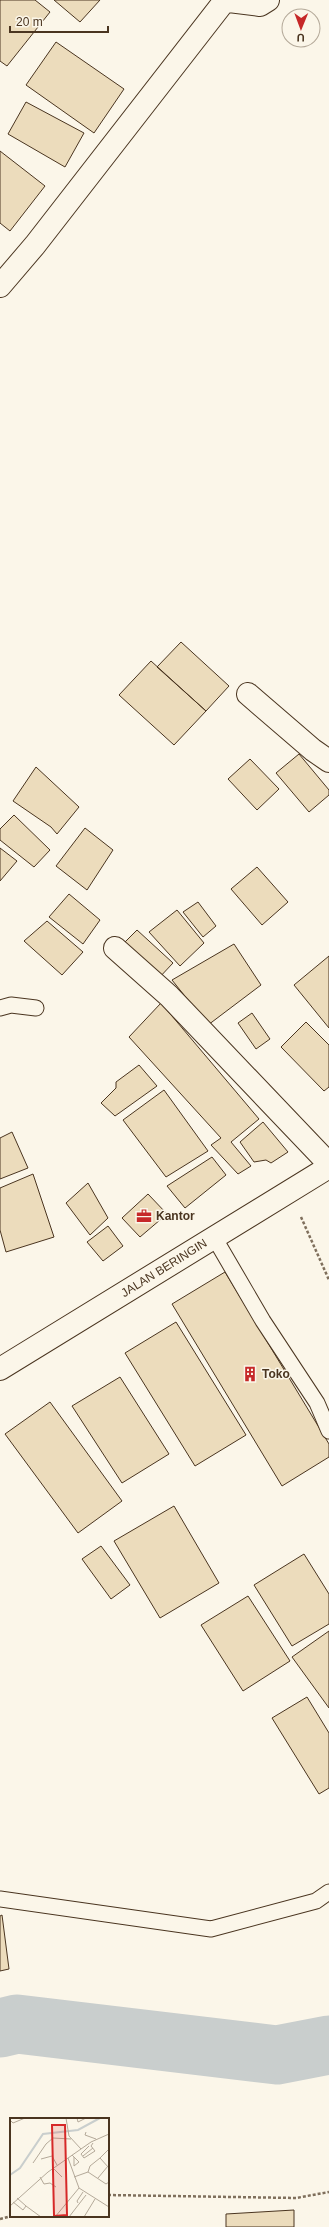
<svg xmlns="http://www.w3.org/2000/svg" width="329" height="2227" font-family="Arial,sans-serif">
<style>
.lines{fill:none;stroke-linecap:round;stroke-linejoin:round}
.river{stroke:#c9cecd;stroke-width:59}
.building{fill:#ecdcbc;stroke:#4a3520}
.service-casing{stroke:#4a3520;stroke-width:17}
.minor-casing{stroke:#4a3520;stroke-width:24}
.tertiary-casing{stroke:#4a3520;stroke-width:24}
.path{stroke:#7f6f5c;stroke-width:2.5;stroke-dasharray:3 2;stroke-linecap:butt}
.service{stroke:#fbf6e9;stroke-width:15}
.minor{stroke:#fbf6e9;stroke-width:22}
.tertiary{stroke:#fbf6e9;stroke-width:22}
.labels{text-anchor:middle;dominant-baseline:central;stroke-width:3;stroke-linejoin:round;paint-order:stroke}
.poi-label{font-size:12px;font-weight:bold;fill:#4a3520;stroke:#fbf6e9;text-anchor:start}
.street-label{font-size:12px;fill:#4a3520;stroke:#fbf6e9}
.inset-river{fill:none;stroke:#c9cecd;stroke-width:2}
.inset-road{fill:none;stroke:#b4a999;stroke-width:1}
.view{fill:#d62828;fill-opacity:0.15;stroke:#d62828;stroke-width:2}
.inset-edge{fill:none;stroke:#4a3520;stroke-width:2}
</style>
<rect width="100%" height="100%" fill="#fbf6e9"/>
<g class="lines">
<path class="river" d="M0 2028 17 2024 277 2055 329 2045"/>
</g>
<path class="building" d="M0 0H35L50 12 7 66 0 61Z
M54 0H100L80 22Z
M56 42 124 89 94 133 26 85Z
M26 102 84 133 65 167 8 134Z
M0 151 45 186 10 231 0 223Z
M181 642 229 686 206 711 157 667Z
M151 661 206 711 174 745 119 695Z
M299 754 329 790V795L309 812 276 773Z
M250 759 279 789 257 810 228 779Z
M36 767 79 807 57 834 51 827 13 801Z
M14 815 50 850 34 867 0 840V829Z
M85 828 113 850 87 890 56 866Z
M0 848 17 861 0 881Z
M257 867 288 902 262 925 231 889Z
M69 894 100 920 83 944 49 917Z
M198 902 216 926 203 937 183 912Z
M177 910 204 943 180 966 149 932Z
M47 921 83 952 62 975 24 941Z
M137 930 173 963 157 980 120 947Z
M234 944 261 985 208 1025 172 980Z
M329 956V1028L294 985Z
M161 1003 259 1119 231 1142 251 1166 238 1174 211 1145 221 1138 129 1037Z
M252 1013 270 1039 256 1049 238 1023Z
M306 1022 329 1045V1087L324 1091 281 1047Z
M139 1065 157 1086 115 1116 101 1103 116 1088V1082Z
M164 1090 208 1151 166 1177 123 1120Z
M263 1122 288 1152 271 1163 266 1160 254 1162 240 1142Z
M12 1132 28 1168 0 1179V1138Z
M212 1157 226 1175 185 1208 167 1186Z
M33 1174 54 1237 6 1252 0 1230V1188Z
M88 1183 108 1218 90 1235 66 1203Z
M148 1194 167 1214 140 1237 122 1218Z
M108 1226 123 1246 103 1261 87 1242Z
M225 1272 329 1444V1457L282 1486 172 1304Z
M176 1322 246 1435 195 1466 125 1353Z
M120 1377 169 1454 122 1483 72 1406Z
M50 1402 122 1501 78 1533 5 1434Z
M174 1506 219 1583 160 1618 114 1541Z
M101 1546 130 1585 111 1599 82 1559Z
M304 1554 329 1594V1624L292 1646 254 1585Z
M248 1596 290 1661 243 1691 201 1625Z
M329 1631V1708L292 1657Z
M307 1697 329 1733V1788L319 1794 272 1718Z
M2 1915 9 1969 0 1971V1916Z
M294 2210V2227H226V2214Z"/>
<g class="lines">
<g class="service-casing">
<path id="service" d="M0 1008 11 1005 36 1008
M214 1237 263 1321 317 1403 329 1431
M0 1899 211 1929 316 1901 329 1892"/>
</g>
<g class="minor-casing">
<path id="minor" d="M0 286 35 245 223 3 229 1 260 5 268 0
M248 694 313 750 329 761
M115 948 169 996 329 1164"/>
</g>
<g class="tertiary-casing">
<path id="tertiary" d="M0 1369 329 1167"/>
</g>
<path class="path" d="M301 1217 329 1280
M108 2195 296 2198 329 2192
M0 2219 12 2216"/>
<use href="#service" class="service"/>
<use href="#minor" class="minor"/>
<use href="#tertiary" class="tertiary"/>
</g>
<defs>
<g id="office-bare" transform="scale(1.2)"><path d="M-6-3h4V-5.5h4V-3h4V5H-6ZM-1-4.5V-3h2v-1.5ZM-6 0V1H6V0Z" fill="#c62828" stroke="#fbf6e9" stroke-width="2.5" paint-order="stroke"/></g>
<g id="building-bare" transform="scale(1.2)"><path d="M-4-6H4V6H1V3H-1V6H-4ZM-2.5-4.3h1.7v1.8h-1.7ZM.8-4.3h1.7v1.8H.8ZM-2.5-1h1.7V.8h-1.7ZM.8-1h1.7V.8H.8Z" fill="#c62828" stroke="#fbf6e9" stroke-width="2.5" paint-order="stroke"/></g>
</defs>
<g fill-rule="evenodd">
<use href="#office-bare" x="144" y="1216"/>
<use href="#building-bare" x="250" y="1374"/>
</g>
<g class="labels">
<g class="poi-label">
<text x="156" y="1216">Kantor</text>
<text x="262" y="1374">Toko</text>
</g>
<g class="street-label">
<text transform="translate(164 1268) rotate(-32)">JALAN BERINGIN</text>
</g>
</g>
<g transform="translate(10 2118)">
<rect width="99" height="99" fill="#fbf6e9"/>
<path class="inset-river" d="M0 57 10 50 33 16 68 12 90 0"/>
<path class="inset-road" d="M56 0 59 18 71 31M67 0 68 4 76 0M0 2 3 5 15 0M76 14 75 17 86 21M79 28 71 36 74 40 85 33 81 28 83 25M99 31 90 40 99 50M62 37 69 44 64 48V39M73 38 83 30M58 40 69 70 99 89M31 41 42 38 47 47M23 45 36 26 43 20 61 21M43 50 52 59M78 54 80 48 90 40M30 59 34 66 40 65 46 69M64 59 78 54 96 66 99 64M88 60 98 48M7 80 16 88M3 84 13 92 16 88 31 99M68 85 67 83 73 74M0 88 38 54 81 24 99 16M45 99 69 70M59 99 76 77M74 99 85 81"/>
<path class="view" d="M42 7H55L57 97 44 98Z"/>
<rect width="99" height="99" class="inset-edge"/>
</g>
<g transform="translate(301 28) rotate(181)"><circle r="19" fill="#fbf6e9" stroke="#b4a999"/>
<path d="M0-3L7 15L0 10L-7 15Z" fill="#c62828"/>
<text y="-6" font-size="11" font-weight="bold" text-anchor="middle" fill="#4a3520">U</text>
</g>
<path d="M10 26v6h98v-6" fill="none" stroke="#4a3520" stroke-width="2"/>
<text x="16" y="26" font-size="12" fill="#4a3520" stroke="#fbf6e9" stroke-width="3" paint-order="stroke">20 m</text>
</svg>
